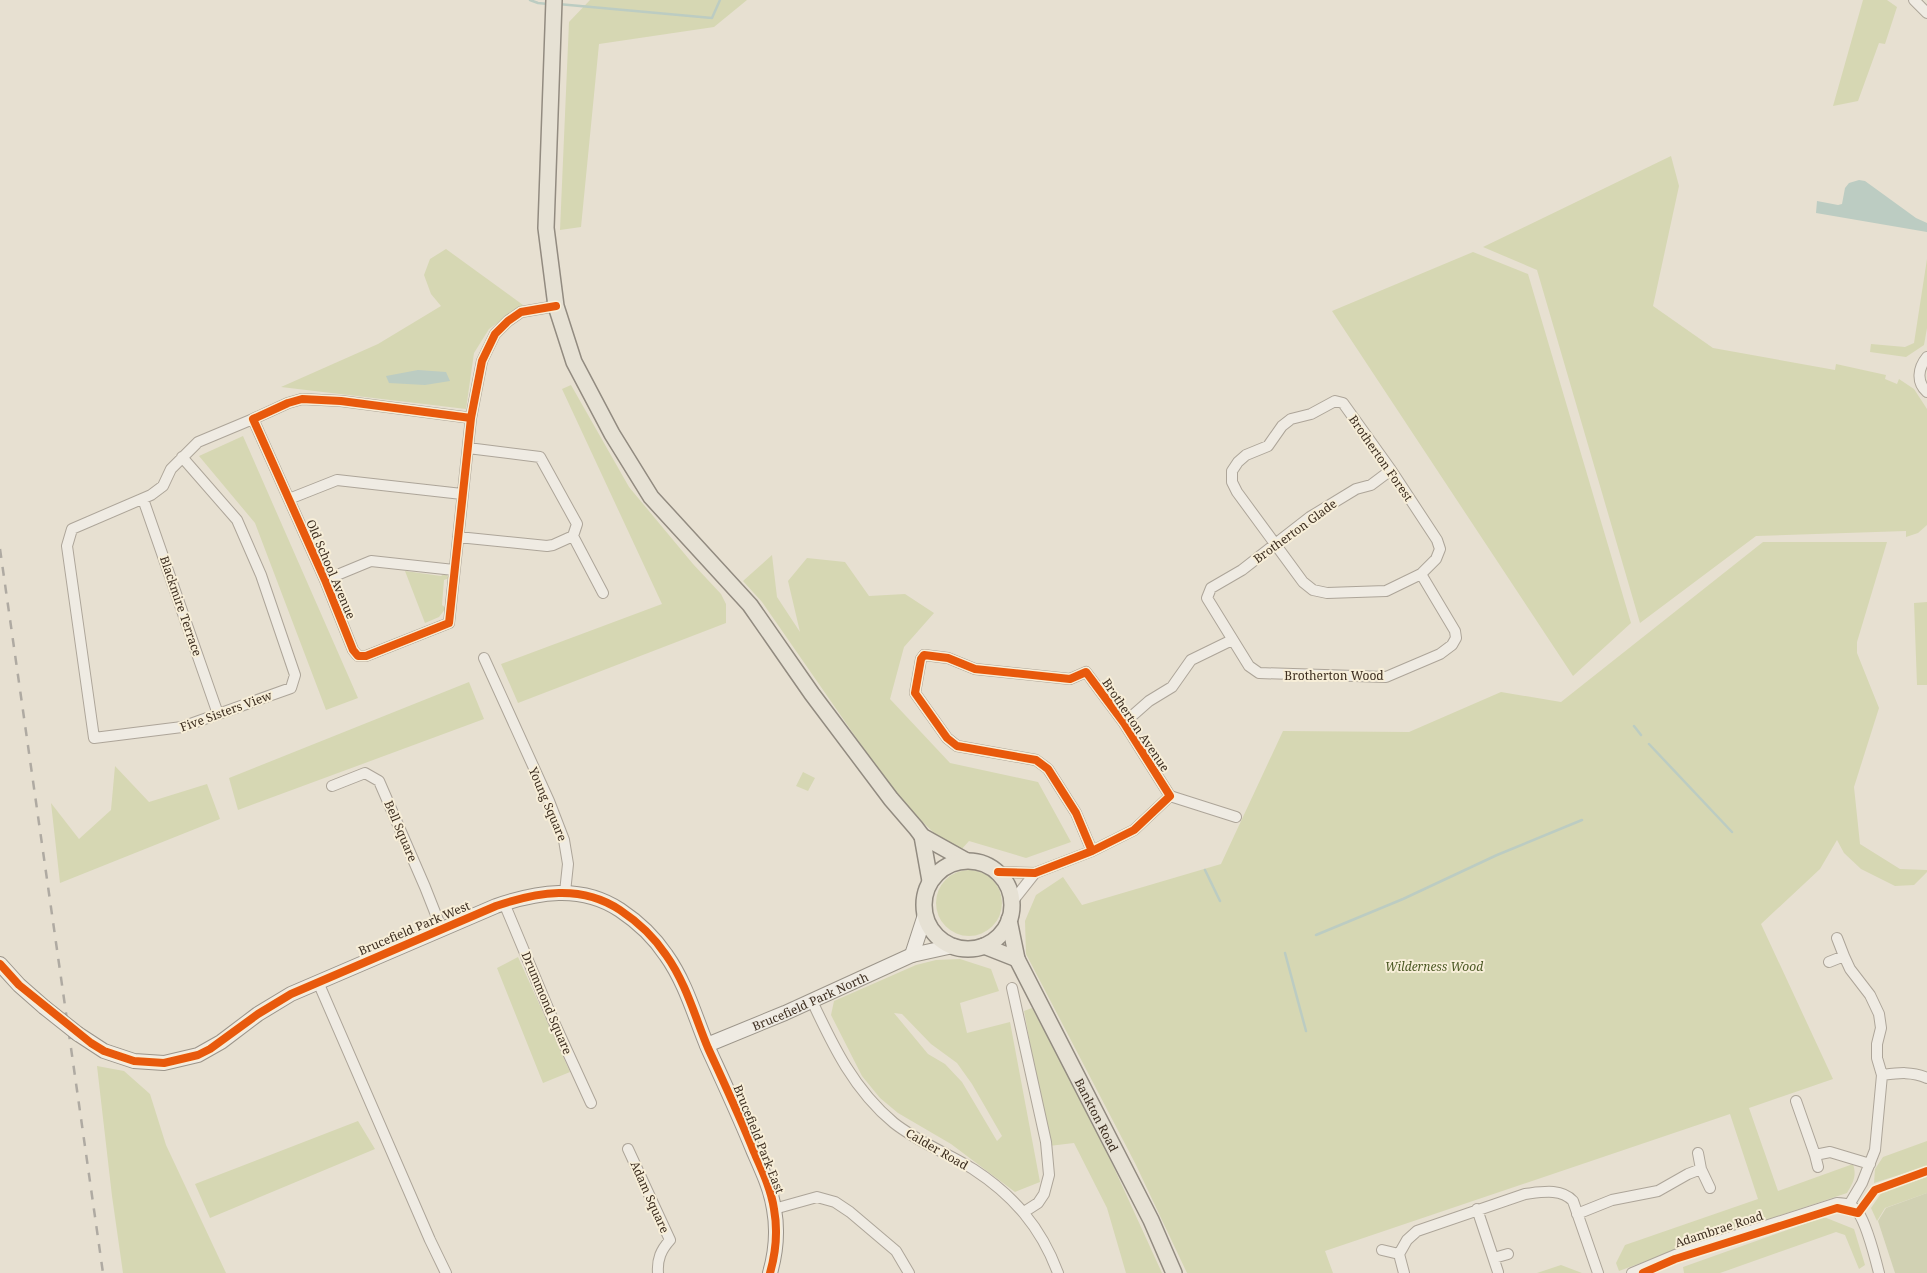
<svg xmlns="http://www.w3.org/2000/svg" width="1927" height="1273" font-family="'Noto Serif',serif">
<style>
.green{fill:#d6d7b3;fill-rule:evenodd}
.cemetery{fill:#d1d1b3}
.water{fill:#bcccc2}
.lines{fill:none;stroke-linecap:round;stroke-linejoin:round}
.stream{stroke:#bcccc2;stroke-width:2.5}
.street-casing{stroke:#ada599;stroke-width:12}
.secondary-casing{stroke:#9c958a;stroke-width:16}
.primary-casing{stroke:#928b80;stroke-width:18}
.street{stroke:#efebe3;stroke-width:10}
.secondary{stroke:#efebe3;stroke-width:14}
.primary{stroke:#e6e1d4;stroke-width:15}
.rail{stroke:#afaaa2;stroke-width:2.5;stroke-dasharray:9 9;stroke-linecap:butt}
.secondary-bridge-casing{stroke:#9c958a;stroke-width:16;stroke-linecap:butt}
.secondary-bridge{stroke:#efebe3;stroke-width:14}
.cycleway-casing{stroke:#f7eed8;stroke-width:11}
.cycleway{stroke:#e8590c;stroke-width:8}
.labels{text-anchor:middle;dominant-baseline:central;stroke-width:4;stroke-linejoin:round;paint-order:stroke}
.street-label{font-size:12px;fill:#3d2e20;stroke:#f7eed8}
.park-label{font-size:12px;font-style:italic;fill:#4d5a26;stroke:#f7eed8}
</style>
<rect width="100%" height="100%" fill="#e7e0d1"/>
<path class="green" d="M590 0H747L714 27 599 44 581 227 560 230 569 22Z
M1863 0H1887L1897 7 1885 44 1879 43 1858 101 1833 106Z
M1671 156 1679 186 1653 306 1713 348 1835 370 1836 364 1886 375 1885 379 1897 384 1899 379 1914 389 1927 409V525L1918 533 1906 537V531L1756 536 1640 623 1537 270 1483 247Z
M446 249 523 305 489 329 474 353 466 409 281 387 378 344 441 306 431 294 424 275 430 259Z
M1473 252 1528 274 1631 623 1573 676 1332 311Z
M1927 259V328L1924 345 1906 357 1870 352 1871 344 1905 347 1914 343Z
M571 385 629 487 693 564 721 594 726 604V623L518 703 501 664 662 604 562 389Z
M243 436 358 698 326 710 255 523 199 456Z
M1763 542H1887L1857 642V653L1879 708 1854 787 1860 844 1900 869 1927 870V872L1914 885 1895 886 1861 869 1844 853 1837 840 1820 869 1761 924 1833 1079 1749 1108 1778 1191 1853 1164C1857 1176 1853 1183 1847 1193L1673 1251 1619 1271 1616 1263 1625 1245 1758 1199 1730 1114 1325 1251 1333 1273H1187L1135 1163 1026 954 1025 921 1036 895 1063 877 1082 905 1221 864 1283 731 1409 732 1501 692 1561 702Z
M772 555 777 597 800 632 788 581 807 558 845 562 869 596 905 594 934 613 904 647 890 699 950 763 1038 782 1071 842 1026 858 969 841 960 851 935 834 898 798 762 602 743 581Z
M405 571 441 576 445 573 449 578 444 580 442 605 446 608 439 617 425 623Z
M1927 602V685H1917L1914 603Z
M469 682 484 719 238 810 229 778Z
M115 766 149 802 207 784 220 819 60 883 51 803 79 839 111 810Z
M803 772 815 778 808 791 796 786Z
M936 903a33 33 0 1 1 66 0a33 33 0 1 1-66 0Z
M518 957 570 1072 543 1083 497 968Z
M960 959 991 969 999 991 960 1003 967 1033 1010 1022 1040 1182 1015 1192 951 1144 898 1113 880 1098 862 1076 831 1015 834 1001 916 965 936 960ZM894 1013 902 1014 931 1044 957 1063 972 1084 1002 1136 997 1141 962 1082 945 1064 928 1054Z
M1032 1008 1094 1124 1162 1273H1126L1107 1208 1074 1143 1049 1146 1024 1011Z
M97 1066 124 1071 150 1094 166 1145 226 1273H123L112 1196Z
M358 1121 375 1149 210 1218 195 1184Z
M1927 1141V1166L1874 1183 1875 1169 1883 1157Z
M1927 1177V1193L1885 1208 1877 1221 1871 1208 1882 1192Z
M1824 1217 1854 1229 1865 1265 1859 1269 1845 1235 1836 1232 1720 1273H1684L1683 1267Z
M1561 1265 1582 1273H1537Z"/>
<path class="cemetery" d="M1927 1193V1273H1895L1878 1221 1886 1208Z"/>
<path class="water" d="M1859 180 1865 181 1916 218 1927 223V232L1816 213 1817 201 1838 205 1842 204 1845 188 1849 183Z
M418 370 446 372 450 381 425 385 389 383 386 376Z"/>
<g class="lines">
<path class="stream" d="M530 0 538 3 548 4
M558 4 712 18 720 0
M1634 726 1641 735
M1649 744 1732 832
M1205 870 1220 901
M1316 935 1403 899 1497 855 1582 820
M1285 953 1306 1031"/>
<g class="street-casing">
<path id="street" d="M1914 0 1927 13
M1927 357C1918 368 1916 382 1927 392
M1335 401 1343 403 1391 470 1437 540 1440 549 1436 559 1421 574 1386 591 1327 593 1313 590 1303 582 1237 492 1232 482V471L1238 462 1246 455 1268 446 1282 426 1291 419 1311 414Z
M471 418 341 401 302 399 288 403 253 419 325 580 353 650 358 656H366L449 623 471 418 482 361 495 334 508 321 521 312 556 306
M182 457 237 520 261 575 295 675 291 688 182 727 94 738 67 546 72 529 151 495 163 486 171 469 198 442 253 419
M1391 470 1371 485 1356 489 1310 517 1242 570 1211 588 1207 598 1249 666 1259 673 1386 677 1440 654 1452 645 1456 638 1455 631 1421 574
M143 499 218 714
M289 499 337 480 462 494
M573 536 603 593
M458 537 547 546 553 545 573 536 577 524 540 457 468 448
M325 580 371 561 454 570
M484 658 549 801 564 840 568 864 565 892
M1124 723 1149 701 1172 687 1191 660 1232 640
M332 786 365 773 379 781 425 887 442 930
M1170 796 1236 817
M998 872 1035 873 1092 851 1134 830 1170 796 1124 723 1086 672 1070 679 975 669 948 658 924 655 921 659 915 693 947 738 957 746 1036 760 1048 769 1076 813 1092 851
M1012 902 1035 873
M504 903 553 1020 591 1103
M1837 938 1844 956
M1829 962 1844 956 1850 969 1870 995 1879 1014 1881 1028 1877 1044V1058L1882 1075 1875 1150 1862 1183 1849 1205
M318 982 430 1240 446 1273
M1012 988 1046 1142 1049 1175 1044 1194 1038 1203 1024 1212
M812 1001C833 1046 854 1090 894 1123 918 1142 947 1153 973 1169 1013 1195 1041 1227 1058 1273
M1882 1075C1898 1073 1912 1071 1927 1078
M1796 1101 1815 1155
M628 1149 670 1240C661 1250 657 1259 658 1273
M1698 1153 1701 1169
M1818 1167 1815 1155 1830 1152 1870 1164
M774 1209 817 1197 835 1202 850 1212 896 1251 909 1273
M1477 1209 1498 1272
M1577 1214 1612 1200 1658 1191 1688 1174 1701 1169 1710 1188
M1382 1250 1399 1254
M1494 1258 1508 1254
M1404 1273 1399 1254 1407 1240 1417 1231 1525 1194C1542 1192 1561 1188 1573 1201L1598 1273
M1632 1273 1675 1255 1837 1203C1845 1203 1853 1205 1858 1212 1867 1225 1875 1257 1879 1273"/>
</g>
<g class="secondary-casing">
<g id="secondary">
<path d="M912 955 925 915"/>
<path d="M0 964 19 985 44 1007"/>
<path d="M78 1034 104 1051 134 1061 164 1063 198 1055 221 1042 258 1014 291 994 496 906C537 892 581 884 620 910 638 922 654 937 666 955 686 983 695 1017 708 1048 724 1083 740 1117 754 1152 762 1170 771 1189 774 1209 778 1231 776 1252 770 1273"/>
<path id="s1" d="M707 1045 785 1013 912 955 953 946"/>
</g>
</g>
<g class="primary-casing">
<g id="primary">
<path d="M554 0 546 228 556 306 574 362 612 434 651 497 750 605 812 694 891 799 916 828 922 836 965 860"/>
<path d="M922 836 930 881"/>
<circle cx="968" cy="905" r="44"/>
<path id="s2" d="M1009 920 1017 959 1151 1220 1174 1273"/>
<path d="M984 946 1017 959"/>
</g>
</g>
<use href="#street" class="street"/>
<use href="#secondary" class="secondary"/>
<use href="#primary" class="primary"/>
<path class="rail" d="M0 549 103 1273"/>
<g class="secondary-bridge-casing">
<path id="secondary-bridge" d="M44 1007 78 1034"/>
</g>
<use href="#secondary-bridge" class="secondary-bridge"/>
<g class="cycleway-casing">
<path id="cycleway" d="M471 418 341 401 302 399 288 403 253 419 325 580 353 650 358 656H366L449 623 471 418 482 361 495 334 508 321 521 312 556 306
M998 872 1035 873 1092 851 1134 830 1170 796 1124 723 1086 672 1070 679 975 669 948 658 924 655 921 659 915 693 947 738 957 746 1036 760 1048 769 1076 813 1092 851
M0 964 19 985 91 1043 104 1051 134 1061 164 1063 198 1055 210 1049 258 1014 291 994 496 906C537 892 581 884 620 910 638 922 654 937 666 955 686 983 695 1017 708 1048 724 1083 740 1117 754 1152 762 1170 771 1189 774 1209 778 1231 776 1252 770 1273
M1643 1273 1675 1259 1837 1208 1858 1213 1875 1190 1927 1171"/>
</g>
<use href="#cycleway" class="cycleway"/>
</g>
<g class="labels">
<g class="street-label">
<text transform="translate(1381 458) rotate(55)">Brotherton Forest</text>
<text transform="translate(1295 531) rotate(-36)">Brotherton Glade</text>
<text transform="translate(331 569) rotate(67)">Old School Avenue</text>
<text transform="translate(181 606) rotate(71)">Blackmire Terrace</text>
<text x="1334" y="675">Brotherton Wood</text>
<text transform="translate(226 711) rotate(-20)">Five Sisters View</text>
<text transform="translate(1136 725) rotate(56)">Brotherton Avenue</text>
<text transform="translate(548 804) rotate(67)">Young Square</text>
<text transform="translate(401 831) rotate(67)">Bell Square</text>
<text transform="translate(414 928) rotate(-23)">Brucefield Park West</text>
<text stroke="none"><textPath href="#s1" startOffset="112">Brucefield Park North</textPath></text>
<text transform="translate(547 1003) rotate(67)">Drummond Square</text>
<text stroke="none"><textPath href="#s2" startOffset="215">Bankton Road</textPath></text>
<text transform="translate(759 1139) rotate(68)">Brucefield Park East</text>
<text transform="translate(937 1149) rotate(30)">Calder Road</text>
<text transform="translate(650 1197) rotate(66)">Adam Square</text>
<text transform="translate(1719 1229) rotate(-18)">Adambrae Road</text>
</g>
<g class="park-label">
<text x="1434" y="966">Wilderness Wood</text>
</g>
</g>
</svg>
